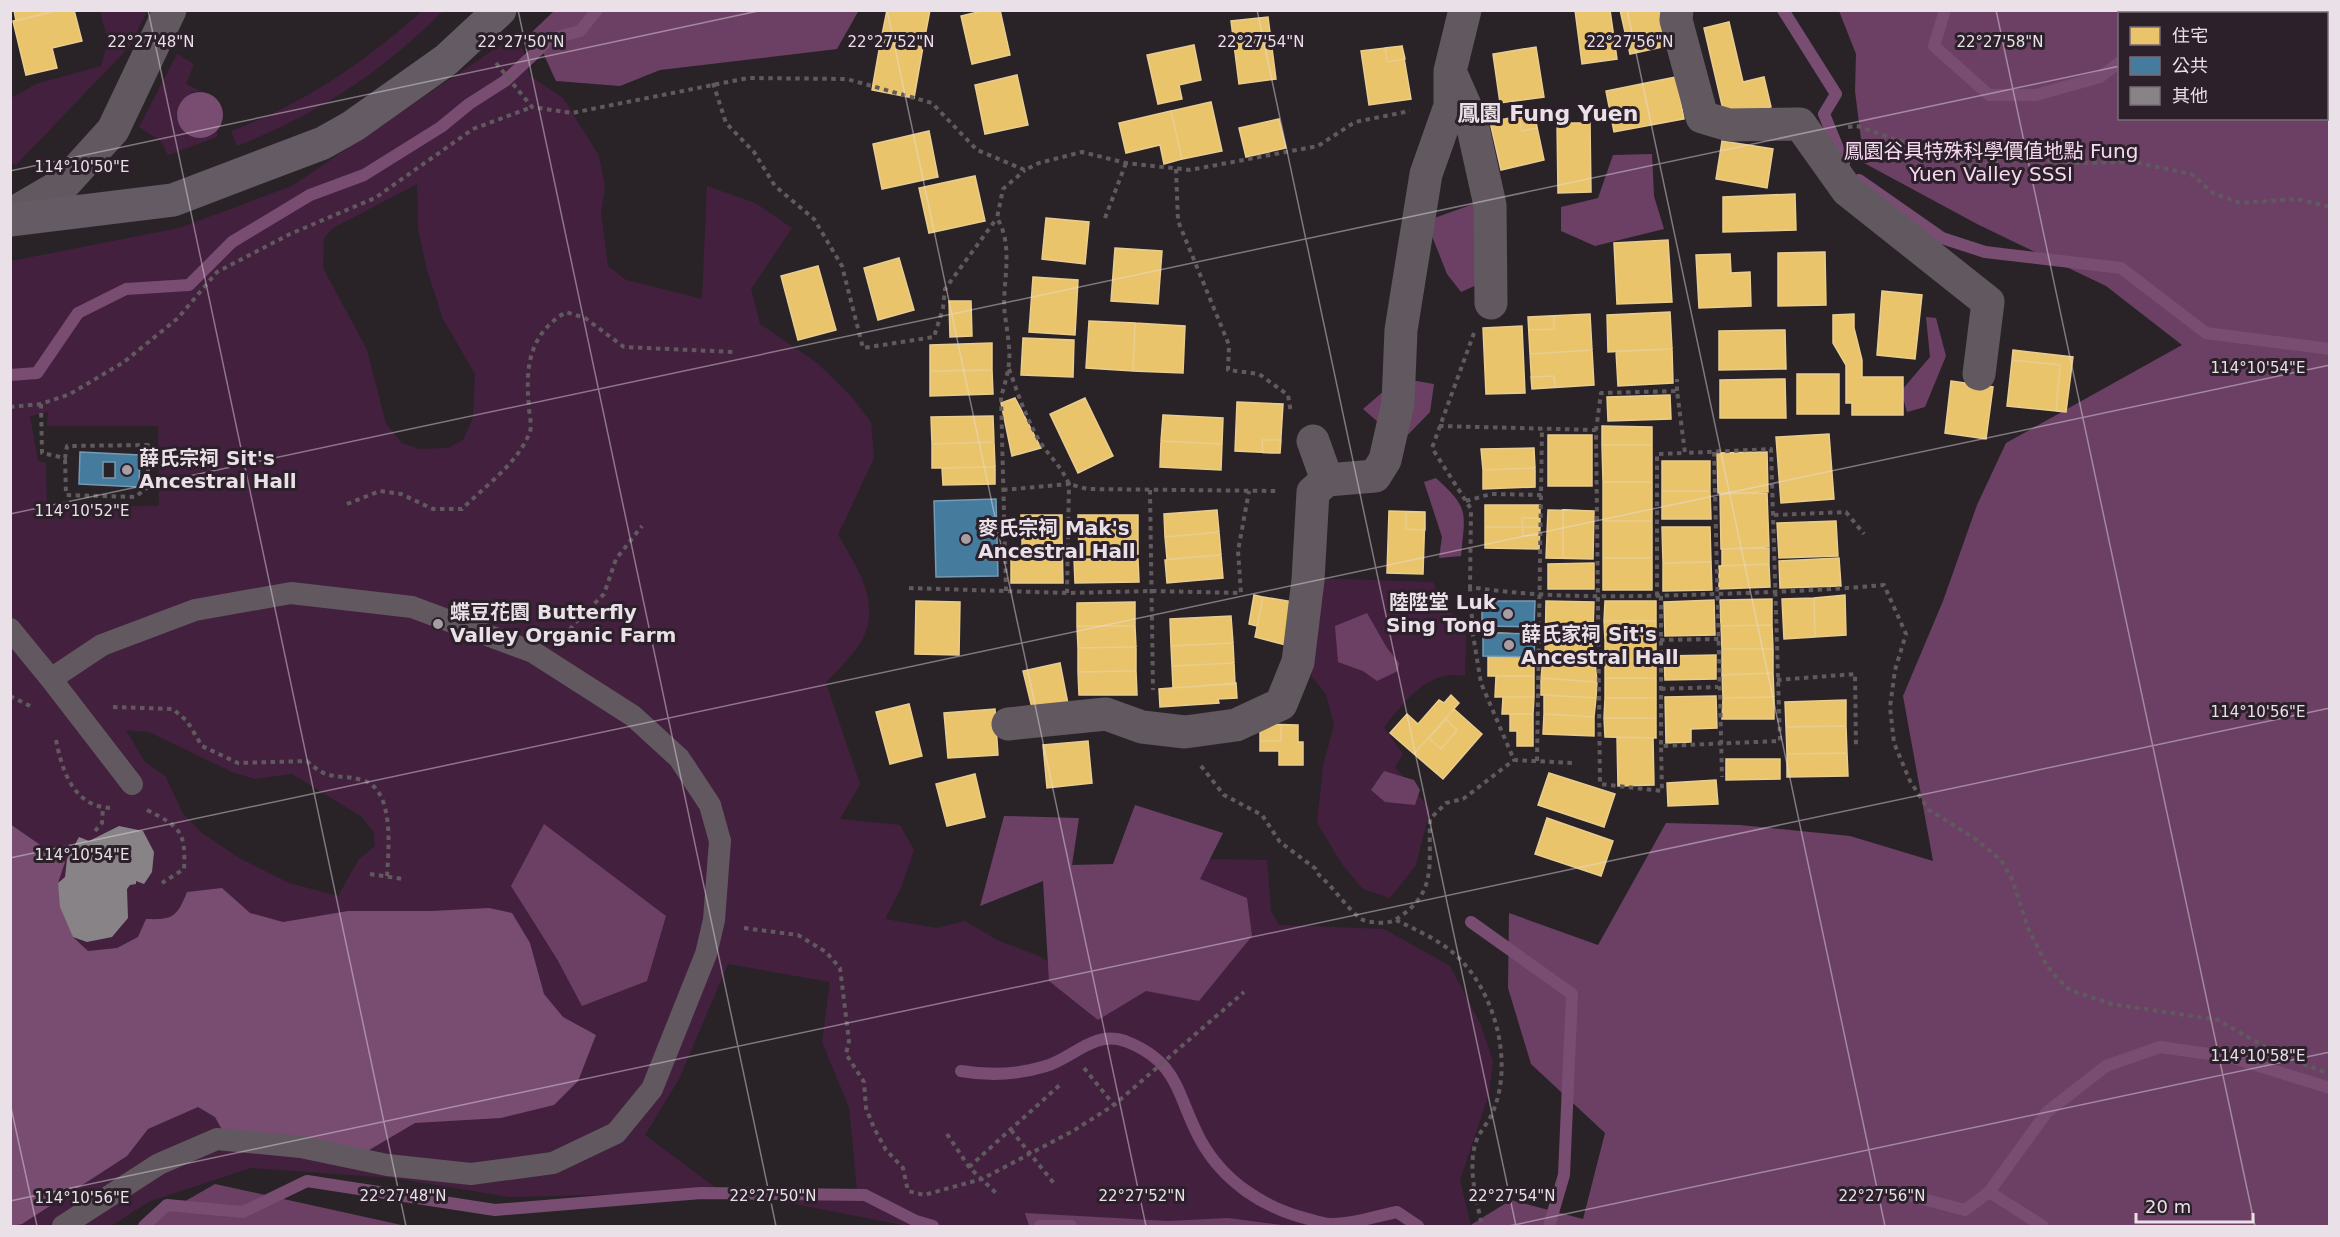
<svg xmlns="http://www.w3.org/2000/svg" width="2340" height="1237" font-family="'DejaVu Sans','Noto Sans TC',sans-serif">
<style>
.green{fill:#44203f;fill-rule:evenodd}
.forest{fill:#6b4064;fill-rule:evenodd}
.water{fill:#794c72}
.homes{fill:#e9c46a;stroke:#e9cd90;stroke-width:1.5}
.public{fill:#457b9d;stroke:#769ab3;stroke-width:1.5;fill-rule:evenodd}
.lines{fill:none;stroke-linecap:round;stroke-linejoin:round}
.stream{stroke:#794c72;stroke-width:12}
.building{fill:#888387}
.path{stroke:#605a5f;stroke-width:4;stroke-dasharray:4.5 4.5;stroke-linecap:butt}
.lane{stroke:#61595f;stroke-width:22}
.street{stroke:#61595f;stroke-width:33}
.secondary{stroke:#645b64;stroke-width:33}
.ticks{fill:none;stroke:#e9e1e7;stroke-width:1.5;stroke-opacity:0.45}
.poi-dot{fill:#a69ea4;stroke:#2c202a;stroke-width:2}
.labels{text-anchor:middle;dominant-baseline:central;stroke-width:6;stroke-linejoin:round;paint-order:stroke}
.park-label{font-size:20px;fill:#f8d9f2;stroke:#2c202a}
.poi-label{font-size:20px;font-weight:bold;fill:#e9e1e7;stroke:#2c202a;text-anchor:start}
.quarter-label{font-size:22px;font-weight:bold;fill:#e9e1e7;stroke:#2c202a}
.ticks-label{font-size:15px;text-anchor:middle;fill:#e9e1e7;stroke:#2c202a;stroke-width:6;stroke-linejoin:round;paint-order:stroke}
</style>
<rect width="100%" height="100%" fill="#292328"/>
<path class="green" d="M100 11H147L129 47 16 165 11 162V98L36 84 101 66 108 41Z
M422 11H443C382 72 318 114 237 146L231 131C304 104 365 62 422 11Z
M518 33 530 76 563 98 599 156 605 186 601 213 608 266 626 280 702 299 707 186 755 203 792 228 751 289 760 324 817 363 850 395 871 422 874 458 838 535C856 566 882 602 862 640 854 655 837 670 826 683L860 784 840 819 900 825 914 850 901 888 885 919 937 928 965 921 997 940 1039 956 1105 995 1069 867 1204 859 1267 860 1271 911 1279 925 1384 929 1450 966 1480 1023 1493 1061 1489 1094 1460 1180 1471 1226H907L759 1197 630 1194 509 1197 393 1178 251 1168 150 1201 111 1226H11V261L179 228 292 186ZM417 184 418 228 427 270 443 319 475 374 473 418 463 440 448 448 419 449 402 443 386 424 367 350 323 268 324 238 333 228ZM48 412 47 426H158L159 506 47 507 46 463 38 461 30 416ZM126 730 149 732 232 772 255 779 292 774 362 817 374 833 375 846 359 859 338 896 289 883 239 858 202 833 183 814 166 777 144 761ZM728 964 830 982 822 1042 849 1107 857 1189 777 1191 716 1188 645 1135 679 1079Z
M177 54 194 64 186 84 200 91 192 92 176 116 183 131 211 136 217 131V137L168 155 161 141 139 127Z
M1308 578 1433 582 1441 600 1466 631 1465 676C1428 669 1405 701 1384 727L1403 754 1395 767 1430 809 1416 865 1390 898 1363 889 1342 864 1317 823 1323 766 1334 725 1326 694 1312 677 1314 638Z"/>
<path class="forest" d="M859 10 837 49 660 70 620 86 556 81 533 31 554 11Z
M1839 11H2329V1226H1469L1511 1200 1583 1219 1605 1133 1531 1064 1508 988 1509 913 1598 945 1666 823 1740 825 1850 836 1933 861 1903 696 1943 601 1977 505 2006 443 2182 345 2106 286 1979 225 1864 163 1855 91 1856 54ZM2120 14H2326V118H2120Z
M1652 154 1654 196 1664 229 1595 246 1561 231V207L1598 198 1613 155Z
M1479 202 1506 272 1461 292 1447 274 1426 221Z
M1926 317 1936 318 1946 356 1925 407 1907 412 1901 391 1930 357Z
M1399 378 1434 384 1430 412 1401 442 1363 409Z
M1436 478C1470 509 1465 512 1461 556L1439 558 1442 537 1424 482Z
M1367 613 1387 648 1399 663 1398 671 1377 681 1363 671 1338 662 1335 626Z
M1384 771 1414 780 1420 790 1415 805 1385 802 1371 790Z
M1135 805 1223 833 1200 879 1247 898 1252 936 1199 1001 1146 991 1098 1020 1049 981 1043 881 980 906 1004 816 1079 818 1072 865 1113 864Z
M544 824 666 916 647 981 582 1006 557 959 511 886Z
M215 1184 406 1226H142Z
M1025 1213 1168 1221 1228 1218 1290 1226H1029Z"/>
<path class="water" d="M177 115a23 23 0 1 1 46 0a23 23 0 1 1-46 0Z
M10 824 65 862 58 883 73 937 88 951 117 948 138 937 146 919C173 920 177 917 187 892L222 888 250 913 283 922 348 911H431L489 908 512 913 530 943 544 994 563 1017 596 1035 578 1081 554 1105 501 1118 415 1123 359 1156 226 1137 215 1117 198 1107 148 1129 127 1156 22 1224 11 1226Z"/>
<path class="homes" d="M14 10H59L16 21Z
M59 10H74L82 41 52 48 57 68 26 75 13 21Z
M887 10H930L924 42 882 35Z
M986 10H1000L1010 55 972 64 961 16Z
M1575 10H1610L1617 59 1582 64Z
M1620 10H1660L1667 46 1630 54Z
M1268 17 1276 79 1239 84 1231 21Z
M1729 22 1743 82 1764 77 1771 107 1725 118 1704 28Z
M881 39 923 47 914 98 872 90Z
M1194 45 1201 80 1179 85 1182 99 1158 104 1147 55Z
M1402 46 1405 59 1387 62 1385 48Z
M1402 46 1411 99 1369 105 1361 51Z
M1536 47 1544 97 1500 103 1493 54Z
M1017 75 1028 125 985 134 975 85Z
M1676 77 1684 119 1614 132 1606 91Z
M1211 102 1222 151 1182 159 1171 111Z
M1171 111 1182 159 1164 164 1160 145 1126 153 1119 123Z
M1534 113 1537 128 1522 131 1519 116Z
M1534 113 1544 160 1501 170 1490 122Z
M1279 119 1286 148 1246 157 1239 128Z
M1557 123H1590L1591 192 1558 193Z
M929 131 938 177 882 189 873 144Z
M1722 141 1773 149 1767 188 1716 179Z
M975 176 985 221 929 233 919 188Z
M1795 194 1796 230 1723 232V197Z
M1046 218 1089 222 1085 264 1042 259Z
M1668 240 1672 302 1617 304 1614 243Z
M1115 248 1162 251 1158 304 1111 301Z
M1825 252 1826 305 1778 306V253Z
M1730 254 1731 273 1750 272 1751 306 1699 308 1696 255Z
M899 258 914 310 878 320 864 268Z
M818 266 836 330 798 340 781 276Z
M1033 277 1078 280 1075 335 1029 332Z
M1882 291 1922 295 1915 359 1877 355Z
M949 301H971L972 336 950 337Z
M1670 312 1672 349 1608 352 1607 315Z
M1590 314 1592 350 1530 354 1528 317Z
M1854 314V328L1862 360V377H1903V415H1852V403H1846V365L1833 343V315Z
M1554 316V329L1529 330 1528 317Z
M1089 321 1135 323 1133 371 1086 368Z
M1135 323 1185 326 1183 373 1133 371Z
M1522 326 1525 393 1486 394 1483 328Z
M1785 330 1786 369 1719 370V331Z
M1023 338 1074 340 1073 377 1021 375Z
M992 343V370L930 371V345Z
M1672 349 1673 383 1618 386 1616 351Z
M1592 350 1594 385 1532 389 1530 354Z
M2013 350 2073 357 2066 412 2056 411 2060 365 2012 360Z
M2012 360 2060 365 2056 411 2007 406Z
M992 370 993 394 930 396V371Z
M1797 374H1839V414H1797Z
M1554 376 1555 387 1532 389 1531 377Z
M1785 379 1786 418H1720V380Z
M1951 381 1993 387 1986 439 1945 433Z
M1670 395 1671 419 1608 421 1607 397Z
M1015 398 1041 448 1012 456 1001 403Z
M1085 398 1113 456 1078 473 1050 414Z
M1237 402 1283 404 1280 453 1235 451Z
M1163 415 1223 418 1222 444 1161 441Z
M993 416 994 442 932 444 931 417Z
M1602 426 1652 427V445H1602Z
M1829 434 1834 499 1781 503 1776 437Z
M1548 435H1592V486H1548Z
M1262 440H1281L1280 453H1263Z
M1161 441 1222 444 1221 470 1160 467Z
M994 442 995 467 932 468V444Z
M1602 445H1652V482H1603Z
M1534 448 1535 468 1483 470 1481 449Z
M1767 452 1768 492 1718 493 1717 453Z
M1662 461H1710V491H1662Z
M995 467V484L943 485 942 468Z
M1535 468V487L1483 489V470Z
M1603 482H1652V521H1603Z
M1662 491H1710L1711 519H1662Z
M1767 493 1769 547 1721 549 1720 494Z
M1485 505H1540V527H1485Z
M1217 510 1219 532 1165 537 1164 514Z
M1548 510 1594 511 1593 559 1546 558Z
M1563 510 1594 511 1593 559 1563 558Z
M1389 511 1425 512 1423 574 1387 573Z
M1406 512H1425V530L1406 529Z
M1021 515H1062V537H1022Z
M1078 515H1138V554L1079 555Z
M1522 518H1539L1540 535 1523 536Z
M1603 521H1652V558H1603Z
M1836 521 1838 556 1779 558 1777 523Z
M1485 527H1540L1539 549 1485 548Z
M1662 527H1710L1711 562 1663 563Z
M1219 532 1221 555 1167 559 1165 537Z
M1022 537H1062L1063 583H1011V556H1022Z
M1769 548V564L1722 566V549Z
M1221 555 1223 578 1167 583 1165 560Z
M1603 558H1652V590H1603Z
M1839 558 1841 586 1780 588 1779 561Z
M1074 559H1138L1139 582 1075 583Z
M1711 562 1712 590 1663 591V563Z
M1594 563V589H1548V564Z
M1769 564 1770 587 1719 589V566Z
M1254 595 1263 597 1257 626 1249 624Z
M1845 595 1846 635 1815 637 1814 598Z
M1263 597 1294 602 1286 645 1255 637Z
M1814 598 1815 637 1784 639 1782 599Z
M1772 599V625L1721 626 1720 600Z
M1714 600 1715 635 1665 636 1664 602Z
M916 601 960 602 959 655 915 654Z
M1546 601 1594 602 1592 660 1545 659Z
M1605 601H1656V621H1604Z
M1135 602V626H1077V603Z
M1231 616 1233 643 1171 646 1170 619Z
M1604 621H1656V640H1605Z
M1772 625 1773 649H1722L1721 626Z
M1077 626H1135L1136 647 1078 648Z
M1499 633 1517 634V656H1499Z
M1605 640H1656V660L1605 659Z
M1233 643 1234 663 1172 666 1171 646Z
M1136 647V671L1078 672V648Z
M1722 649H1773V673L1722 675Z
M1716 655V679L1665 680 1664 656Z
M1488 656 1534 657V676H1488Z
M1543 659 1595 661 1597 682 1541 678Z
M1605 659 1656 660V678H1605Z
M1060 663 1068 704 1033 712 1023 671Z
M1234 663 1235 684 1173 688 1172 666Z
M1136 671 1137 695H1079L1078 672Z
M1773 673 1774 697 1723 698 1722 675Z
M1496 676H1534V697H1495Z
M1541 678 1597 682 1596 698 1541 695Z
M1605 678H1656V698H1605Z
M1236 683 1237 698 1218 699 1219 703 1160 707 1159 689Z
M1451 695 1459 703 1414 754 1390 733 1407 714 1418 724 1439 700 1444 703Z
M1544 695 1596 698 1594 717 1544 714Z
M1716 696 1717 728 1691 729V742L1666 743 1665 697Z
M1503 697H1534L1533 714H1502Z
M1774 697V719H1722L1723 698Z
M1605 698H1656V718H1604Z
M1846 700V726L1786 727 1785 702Z
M909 704 922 756 890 764 876 712Z
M995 709 998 755 948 758 944 713Z
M1454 709 1482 734 1443 779 1414 754Z
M1510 714H1533V746H1517V731H1510Z
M1544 714 1594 717V736L1543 734Z
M1604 718H1656V738L1605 737Z
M1446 719 1457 730 1441 749 1429 738Z
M1260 724 1281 725V741H1260Z
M1260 724 1298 725V742H1303V765H1279V751H1260Z
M1846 726 1847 753 1787 754 1786 727Z
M1617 737 1653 738 1654 785 1618 786Z
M1088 741 1092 783 1047 788 1043 745Z
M1847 753 1848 776 1787 777V754Z
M1726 759H1780V779L1726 780Z
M1549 773 1615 794 1604 827 1538 805Z
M975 774 985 817 947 826 936 784Z
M1716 780 1718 804 1668 806 1667 783Z
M1547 818 1613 841 1601 876 1535 854Z"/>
<path class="public" d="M80 452 140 455 139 487 79 484ZM103 462H115V478H103Z
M996 499 998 576 936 577 934 501Z
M1482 601H1535L1534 627 1482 626Z
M1483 633 1535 634 1534 657 1483 656Z"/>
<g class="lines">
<path class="stream" d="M1783 10 1836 94 1824 114 1844 163
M1945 10 1934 46 1989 95H2036L2100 77 2120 62
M2168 14 2170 10
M1859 180 1942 238 1985 252 2121 268 2206 333 2330 349
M10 375 37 373 78 313 126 289 189 285 232 242 310 195 364 175 441 127 469 104 505 81 550 39 580 31 597 10
M1471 922 1572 994 1564 1175 1549 1226
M961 1071C990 1076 1017 1075 1046 1066 1073 1058 1094 1030 1125 1041 1180 1062 1176 1095 1201 1141 1224 1182 1264 1208 1308 1219 1315 1221 1323 1224 1330 1224 1351 1225 1376 1216 1397 1212L1418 1226
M1989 1192 2047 1112 2106 1066 2160 1047 2230 1057 2330 1088
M1911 1196 1965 1210 1989 1192 2043 1226
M144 1226 167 1205 243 1212 307 1181 495 1210 701 1193 865 1195 916 1221 933 1226
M1040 1226H1071"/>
</g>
<path class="building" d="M119 826 143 831 154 852 152 872 144 884 136 881V884L130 885 127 889 128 918 112 937 87 942 73 937 60 907 58 883 65 877 67 859 79 837 89 841Z"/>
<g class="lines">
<path class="path" d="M496 63 532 107 572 113 748 78 847 79 932 103 977 150 1025 170 1039 163 1082 152 1126 163 1190 170 1318 146 1355 122 1410 111
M713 83 726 123 754 152 775 186 814 219 842 266 863 348 934 337 943 308 945 289 997 218
M1848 127 1857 126 1970 166 2028 159 2079 163 2134 162 2191 174 2213 193 2240 203 2297 199 2330 207
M1176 169 1178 221 1229 345 1228 370 1259 374 1288 395 1291 413
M1105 218 1126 163
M1474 333 1432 448 1471 509 1470 587C1541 598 1612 597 1684 595 1751 593 1818 591 1884 585L1906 634 1895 670 1890 707 1894 743 1910 781 1929 810 1974 838 2001 860 2012 879 2028 928 2047 966 2060 981 2070 990 2112 1004 2218 1020 2281 1056 2330 1074
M1009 369C1018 394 1026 418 1040 442 1050 457 1061 466 1069 484L1087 489 1277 491
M1677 391V379
M41 404 42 453 65 458 67 446 148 445V487L135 497 66 495 65 458
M10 407 41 404 70 394 124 362 178 318 217 272 290 234 375 198 473 129 532 107
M1439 426 1596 430
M1714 452 1722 777
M1003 490 1069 484 1067 593
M1150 490 1153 690
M1466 501 1491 494 1542 495
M347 504 380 491 401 494 433 509H462C484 487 517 464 529 434 533 427 529 415 529 407 525 367 529 334 566 312L585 318 624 347 735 352
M1774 515 1846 512 1864 534
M1470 587 1473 635 1481 683 1514 760 1573 763
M909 588 1067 593 1152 591 1241 593 1238 551 1249 491
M1006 591 1001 397C1006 380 1011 364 1009 347 1008 333 1005 319 1004 305 1004 277 1013 244 997 218L1003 189 1025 170
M1657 596V454L1685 453 1677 391 1601 393 1596 430 1600 784 1662 791 1661 746 1780 741 1771 449 1685 453
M1661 596V746
M565 637 573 625 604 594 616 559 642 526
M1660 640 1719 639
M1777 680 1855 674 1856 747
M1661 689 1718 687
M10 696 30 706
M113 707 173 709 187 721 202 746 238 763 307 761C330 782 335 773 362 780 396 789 388 852 387 878
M56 740C62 770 73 806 110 808
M1537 761 1542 428
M1201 766 1224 795 1262 815 1280 842 1316 869 1319 875C1334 888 1346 907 1361 919 1368 923 1386 924 1393 921 1439 894 1428 865 1430 819L1446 803 1463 799 1514 760
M147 810C180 827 186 831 184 869L162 883
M95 831 102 823 103 807
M370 874 403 879
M1396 920C1414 929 1435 938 1451 951 1493 985 1514 1058 1494 1109 1490 1122 1478 1132 1475 1145 1468 1171 1477 1201 1482 1226
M744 928 798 935 826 952 840 968 849 1041 846 1054 864 1082 866 1108 874 1128 886 1150 903 1168 908 1191 924 1195 982 1179 1073 1131 1114 1105 1244 992
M1084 1068 1114 1105
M1011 1130 1056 1186
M947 1134 969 1167 996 1193
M969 1167 1062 1083"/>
<path class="lane" d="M10 629 51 679 102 645 195 610 291 593 412 607 533 652 633 716 679 758 710 805 720 841 714 920 706 954 652 1089 616 1133 553 1163 471 1174 387 1165 301 1147 217 1139 159 1164 63 1226
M51 679 132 784"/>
<path class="street" d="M1677 10 1676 20 1702 117 1729 125 1800 124 1847 190 1988 302 1979 374
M1452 76 1471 119 1490 205 1491 303
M10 215 65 183 113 130 170 10
M1313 441 1327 480 1375 476 1385 460 1398 403 1401 330 1426 174 1450 106V71L1465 10
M1008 724 1106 714 1142 727 1185 732 1236 725 1281 704 1298 662 1308 580 1313 492 1327 480"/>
<path class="secondary" d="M10 220 173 200 323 143 353 126 446 60 500 10"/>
</g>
<path class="ticks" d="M148 10 406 1226M518 10 776 1226M887 10 1146 1226M1257 10 1516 1226M1627 10 1885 1226M1996 10 2255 1226M2326 22 2330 21M10 171 763 10M10 514 2120 66M10 858 2330 365M10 1103 37 1226M10 1201 2330 708M1509 1226 2330 1052"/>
<g class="poi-dot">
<circle cx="127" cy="470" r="6"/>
<circle cx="966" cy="539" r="6"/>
<circle cx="1508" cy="614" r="6"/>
<circle cx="438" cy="624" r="6"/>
<circle cx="1509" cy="645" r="6"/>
</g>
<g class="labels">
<g class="park-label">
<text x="1991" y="151">鳳園谷具特殊科學價值地點 Fung<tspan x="1991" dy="23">Yuen Valley SSSI</tspan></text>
</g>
<g class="poi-label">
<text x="139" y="458">薛氏宗祠 Sit's<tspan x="139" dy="23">Ancestral Hall</tspan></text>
<text x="978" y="528">麥氏宗祠 Mak's<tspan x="978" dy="23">Ancestral Hall</tspan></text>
<text x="1496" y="602" text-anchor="end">陸陞堂 Luk<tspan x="1496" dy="23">Sing Tong</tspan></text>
<text x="450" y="612">蝶豆花園 Butterfly<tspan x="450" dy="23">Valley Organic Farm</tspan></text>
<text x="1521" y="634">薛氏家祠 Sit's<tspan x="1521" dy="23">Ancestral Hall</tspan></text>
</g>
<g class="quarter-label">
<text x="1548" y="113">鳳園 Fung Yuen</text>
</g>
</g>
<g class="ticks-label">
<text x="151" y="47">22°27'48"N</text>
<text x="521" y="47">22°27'50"N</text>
<text x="891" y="47">22°27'52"N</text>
<text x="1261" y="47">22°27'54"N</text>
<text x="1630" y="47">22°27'56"N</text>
<text x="2000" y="47">22°27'58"N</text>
<text x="82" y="172">114°10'50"E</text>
<text x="2258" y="373">114°10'54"E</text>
<text x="82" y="516">114°10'52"E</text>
<text x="2258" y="717">114°10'56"E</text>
<text x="82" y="860">114°10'54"E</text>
<text x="2258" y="1061">114°10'58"E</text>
<text x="403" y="1201">22°27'48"N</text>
<text x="773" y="1201">22°27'50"N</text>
<text x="1142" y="1201">22°27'52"N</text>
<text x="1512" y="1201">22°27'54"N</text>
<text x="1882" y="1201">22°27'56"N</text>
<text x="82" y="1203">114°10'56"E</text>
</g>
<rect width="2340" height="1237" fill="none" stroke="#e9e1e7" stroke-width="24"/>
<rect x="2118" y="12" width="210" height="108" fill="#2c202a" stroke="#786d76" stroke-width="1.5"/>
<rect x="2130" y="27" width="30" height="18" fill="#e9c46a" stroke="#786d76" stroke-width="1.5"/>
<text x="2172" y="42" font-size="18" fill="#e9e1e7">住宅</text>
<rect x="2130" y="57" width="30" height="18" fill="#457b9d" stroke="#786d76" stroke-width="1.5"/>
<text x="2172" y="72" font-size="18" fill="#e9e1e7">公共</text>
<rect x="2130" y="87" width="30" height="18" fill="#888387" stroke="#786d76" stroke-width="1.5"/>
<text x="2172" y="102" font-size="18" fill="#e9e1e7">其他</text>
<path d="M2136 1213v9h117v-9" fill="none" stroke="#e9e1e7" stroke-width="3"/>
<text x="2145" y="1213" font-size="18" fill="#e9e1e7" stroke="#2c202a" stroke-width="4.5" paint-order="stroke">20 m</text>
</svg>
